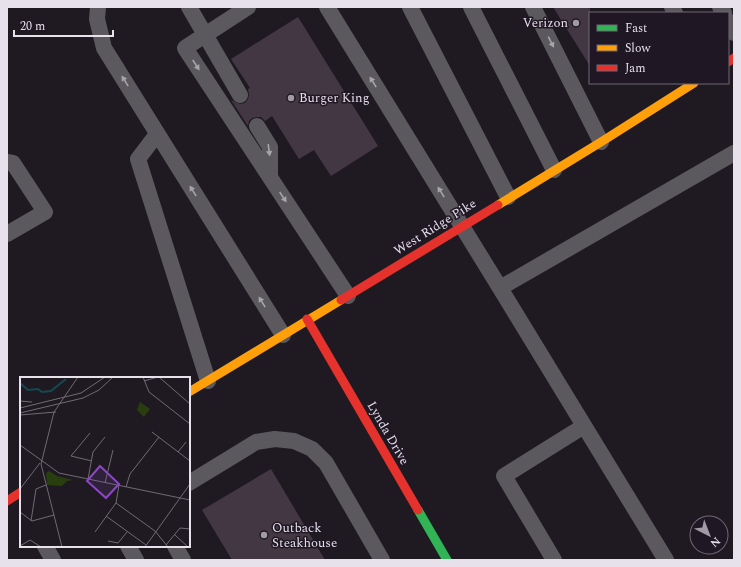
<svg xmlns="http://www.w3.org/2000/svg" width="741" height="567" font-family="Spectral,serif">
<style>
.building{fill:#443744}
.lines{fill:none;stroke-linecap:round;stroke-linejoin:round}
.lane{stroke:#5c595e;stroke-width:16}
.fast{stroke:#30b455;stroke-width:9}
.slow{stroke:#ff9f0a;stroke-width:9}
.jam{stroke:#e5322d;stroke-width:9}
.oneway{fill:#a8a4ac}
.poi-dot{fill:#a19ba5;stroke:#201725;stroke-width:1.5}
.labels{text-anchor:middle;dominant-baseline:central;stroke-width:3;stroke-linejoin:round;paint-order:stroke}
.poi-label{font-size:13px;fill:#e7e1ec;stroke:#201725;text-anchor:start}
.street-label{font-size:13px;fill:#e7e1ec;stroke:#201725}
.inset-river{fill:none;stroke:#134953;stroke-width:2}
.inset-road{fill:none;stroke:#6f6a73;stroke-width:1}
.view{fill:#8b47c6;fill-opacity:0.15;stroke:#8b47c6;stroke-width:2}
.inset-edge{fill:none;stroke:#e7e1ec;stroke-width:2}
</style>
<rect width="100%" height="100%" fill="#1f1a22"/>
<path class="building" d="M553 7H590V66Z
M298 17 378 146 331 176 314 150 299 159 272 116 265 121 261 117H257L252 118 249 121 248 126 231 100 240 104 245 103 248 99 249 95 248 89 250 88 231 59Z
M271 469 325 560H232L202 510Z"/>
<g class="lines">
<path class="lane" d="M98 7 97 19 104 48 283 335
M189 7 240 95
M248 7 185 48 348 296
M327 7 500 288 666 560
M410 7 508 197
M471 7 554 170
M533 7 601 142
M672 7 675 13
M720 7 724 13
M728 21 734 33
M257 126 270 147V177
M157 134 138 159 208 381
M7 162 13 163 45 212 7 234
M500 288 734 153
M189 483 256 442 275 439 294 441 312 449 326 463 382 560
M45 546 53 560
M128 546 136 560
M175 546 183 560
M554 560 504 476 584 426"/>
<path class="fast" d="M418 510 447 560"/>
<path class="slow" d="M498 205 601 142 694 83
M189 392 341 300"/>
<path class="jam" d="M728 62 734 58
M341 300 498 205
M307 319 418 510
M7 501 21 492"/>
</g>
<defs><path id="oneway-solid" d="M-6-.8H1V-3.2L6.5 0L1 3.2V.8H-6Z"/></defs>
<g class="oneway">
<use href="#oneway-solid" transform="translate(551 42) rotate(63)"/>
<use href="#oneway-solid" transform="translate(196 65) rotate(57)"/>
<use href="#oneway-solid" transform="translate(125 81) rotate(-122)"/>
<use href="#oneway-solid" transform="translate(373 82) rotate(-122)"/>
<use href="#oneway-solid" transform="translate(269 150) rotate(82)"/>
<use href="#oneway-solid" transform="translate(193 191) rotate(-122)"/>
<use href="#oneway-solid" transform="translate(441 192) rotate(-122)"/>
<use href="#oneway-solid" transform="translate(283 197) rotate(56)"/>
<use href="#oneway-solid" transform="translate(262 302) rotate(-122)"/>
</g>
<g class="poi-dot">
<circle cx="576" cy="23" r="4"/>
<circle cx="291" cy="98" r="4"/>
<circle cx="264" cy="535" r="4"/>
</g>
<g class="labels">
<g class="poi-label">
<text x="568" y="23" text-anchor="end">Verizon</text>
<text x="299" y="98">Burger King</text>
<text x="272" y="528">Outback<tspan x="272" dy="15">Steakhouse</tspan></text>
</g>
<g class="street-label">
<text transform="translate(435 227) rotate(-32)">West Ridge Pike</text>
<text transform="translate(388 433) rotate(60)">Lynda Drive</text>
</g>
</g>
<g transform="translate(20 377)">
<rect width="170" height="170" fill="#1f1a22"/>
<path d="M29 94 37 99 53 103 47 104 42 109 27 108 26 96Z" fill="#293e0f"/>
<path d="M120 25 130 32 124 40 117 33Z" fill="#293e0f"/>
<path class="inset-river" d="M0 6 8 13 18 12 22 15 31 14 46 2"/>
<path class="inset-road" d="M123 0 129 15 170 47M139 0 170 27M124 4 138 0M0 24 12 25M0 31 61 16 85 0M0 36 63 21 79 13 93 0M0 38 36 35M132 55 170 84M70 56 51 79 72 84M0 68 39 96 170 123M158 75 166 65M68 102 73 75 85 60M85 106 93 73M106 110 110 97 139 60M0 112 20 86M96 126 135 154 148 170M0 135 12 144 34 138M86 139 126 168M11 144 16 112 26 108M75 155 96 126 99 108M155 158 168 170M88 164 98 166 107 155M146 168 160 151 170 152M0 169 10 163 21 170M42 170 21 87 34 35 58 0M125 170 170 107"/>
<path class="view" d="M80 89 99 107 86 121 67 104Z"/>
<rect width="170" height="170" class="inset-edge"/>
</g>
<rect width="741" height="567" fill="none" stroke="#e7e1ec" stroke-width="16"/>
<rect x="589" y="12" width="140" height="72" fill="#201725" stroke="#706875"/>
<rect x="597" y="25" width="20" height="6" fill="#30b455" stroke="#706875"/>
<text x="625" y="32" font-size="12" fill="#e7e1ec">Fast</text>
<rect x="597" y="45" width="20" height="6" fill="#ff9f0a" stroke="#706875"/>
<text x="625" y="52" font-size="12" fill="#e7e1ec">Slow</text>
<rect x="597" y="65" width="20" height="6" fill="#e5322d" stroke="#706875"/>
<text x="625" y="72" font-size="12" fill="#e7e1ec">Jam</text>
<g transform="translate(709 535) rotate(138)"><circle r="19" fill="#201725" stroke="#706875"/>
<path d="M0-3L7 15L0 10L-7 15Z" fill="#a19ba5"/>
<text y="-6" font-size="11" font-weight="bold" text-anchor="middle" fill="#e7e1ec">N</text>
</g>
<path d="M14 30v6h99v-6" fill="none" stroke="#e7e1ec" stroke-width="2"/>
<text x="20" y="30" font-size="12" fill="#e7e1ec" stroke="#201725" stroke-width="3" paint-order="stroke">20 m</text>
</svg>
